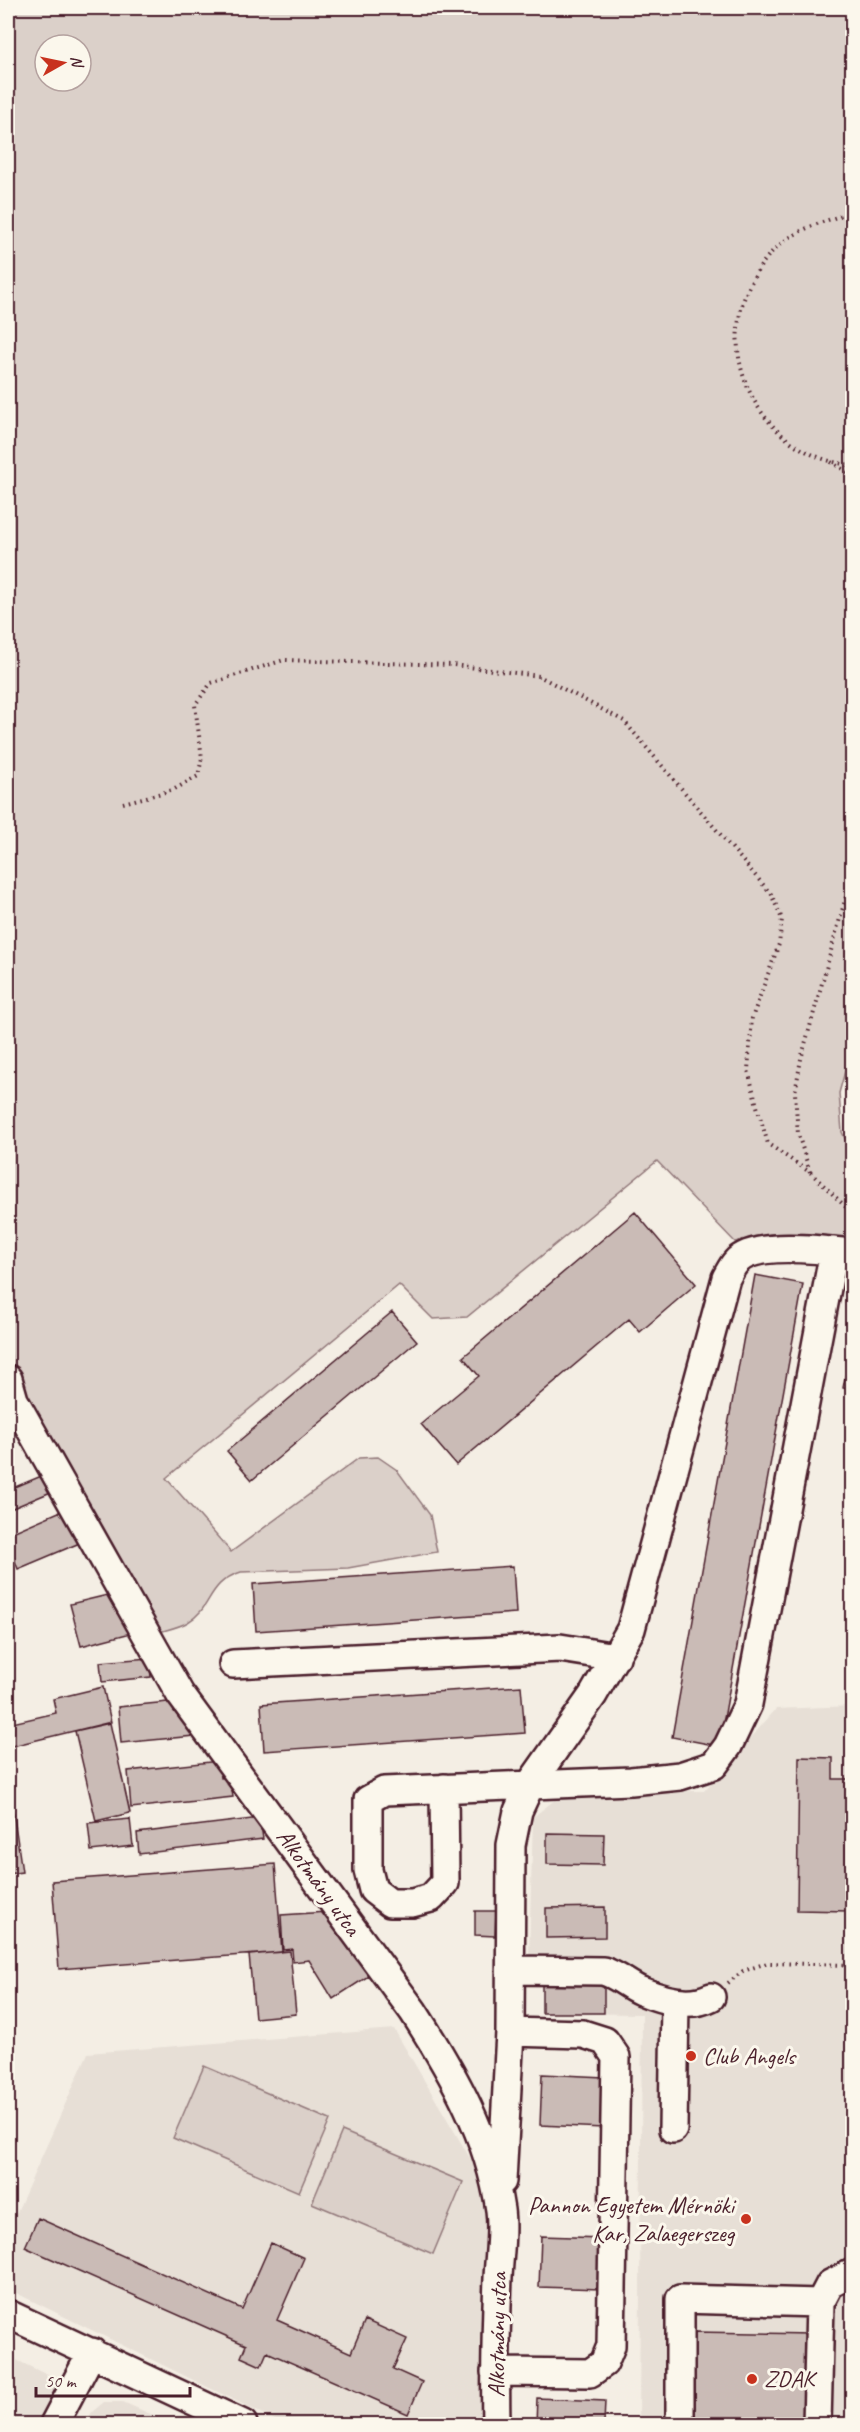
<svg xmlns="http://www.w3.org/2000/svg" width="860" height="2432" font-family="Caveat,sans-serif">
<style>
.built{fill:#e7dfd6}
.green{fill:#dbd0c9;stroke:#92787a;stroke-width:1.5;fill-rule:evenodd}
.building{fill:#cabbb6;stroke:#4a1f2b;stroke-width:1.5}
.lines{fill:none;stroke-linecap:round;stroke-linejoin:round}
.minor-casing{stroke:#4a1f2b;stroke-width:32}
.path{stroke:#4a1f2b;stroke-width:4;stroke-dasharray:1.5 4.5;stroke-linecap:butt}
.minor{stroke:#fbf7ec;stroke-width:27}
.poi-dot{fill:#c8321e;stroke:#fbf7ec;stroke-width:2}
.labels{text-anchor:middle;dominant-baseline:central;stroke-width:6;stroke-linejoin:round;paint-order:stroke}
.street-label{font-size:24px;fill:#4a1f2b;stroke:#fbf7ec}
.poi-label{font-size:24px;fill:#4a1f2b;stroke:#fbf7ec;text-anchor:start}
</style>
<rect width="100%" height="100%" fill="#f4eee4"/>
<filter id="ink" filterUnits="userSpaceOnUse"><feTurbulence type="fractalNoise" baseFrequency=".0167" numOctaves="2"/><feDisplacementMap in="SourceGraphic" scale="12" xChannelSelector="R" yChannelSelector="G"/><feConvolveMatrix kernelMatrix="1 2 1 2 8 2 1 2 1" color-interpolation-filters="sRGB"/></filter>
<g filter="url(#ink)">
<path class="built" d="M852 1706V2424H639L642 2014 542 2013V1958L529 1957 533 1817 565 1792 704 1791 776 1709Z
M394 2029 493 2197 482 2424H283L8 2289V2232L88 2053Z
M8 2356 62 2382 39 2424H8Z
M104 2402H123L173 2424H85L92 2412Z"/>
<path class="green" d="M8 8H852V1046L839 1093 842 1132 852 1154V1236L849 1241 761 1236 735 1242 657 1161 467 1317 433 1319 399 1285 166 1478 231 1552 359 1458 378 1457 397 1470 430 1515 437 1552 348 1568 241 1572C206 1583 213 1608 188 1622 178 1628 164 1630 153 1634L14 1384 8 1333ZM45 45H81V81H45Z
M204 2066 330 2120 299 2192 173 2138Z
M342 2131 463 2182 433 2254 312 2203Z"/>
<path class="building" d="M635 1212 696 1284 640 1332 629 1319 456 1465 421 1424 479 1376 463 1357Z
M755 1275 803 1284 719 1746 672 1737Z
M392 1312 417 1341 252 1480 227 1451Z
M847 1368 852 1369V1390L843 1388Z
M51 1472 58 1489 8 1510V1490Z
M68 1508 82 1542 18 1569 8 1543V1534Z
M513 1566 516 1613 256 1631 253 1584Z
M112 1594 117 1613 126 1611 131 1633 81 1646 70 1604Z
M149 1658 151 1677 102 1682 100 1662Z
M521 1686 525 1733 264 1751 261 1704Z
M103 1687 111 1722 8 1747V1724L56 1713 53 1699Z
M178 1701 192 1716 194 1736 121 1743 118 1707Z
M110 1723 130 1813 96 1821 75 1731Z
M799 1757 833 1758V1779H851L850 1911 797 1910Z
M219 1761 221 1778 230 1777 233 1797 131 1808 128 1771Z
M11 1796 22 1872 8 1874V1797Z
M260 1818 263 1839 139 1854 137 1833Z
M130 1819 133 1846 91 1851 88 1823Z
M547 1833 604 1834 603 1865 547 1864Z
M275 1864 282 1952 59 1969 52 1881Z
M605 1907V1937L546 1938V1908Z
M475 1911H496L495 1936 475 1935Z
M327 1912 370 1975 333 1999 309 1960 293 1962 292 1949 283 1950 281 1915Z
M290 1951 296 2014 255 2018 249 1955Z
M8 1965 13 2028H8Z
M542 1981H604V2013H542Z
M542 2074 604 2077 603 2128 540 2125Z
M38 2218 242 2309 271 2243 304 2258 277 2320 351 2353 365 2320 407 2339 393 2369 422 2382 408 2414 267 2352 261 2366 241 2357 246 2345 25 2247Z
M541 2236 603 2238 601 2289 539 2287Z
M694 2332 811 2334 810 2424H693Z
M537 2398 605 2401 604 2424H536Z"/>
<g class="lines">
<g class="minor-casing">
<path id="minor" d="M8 1379 14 1400 180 1694 413 2011C453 2073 489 2136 500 2210 503 2232 499 2256 498 2278 496 2327 495 2376 496 2424
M233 1664 560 1648 616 1657
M444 1788 445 1883 431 1898 412 1903H390L373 1890 368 1870V1800L384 1791 631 1781 680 1776 714 1765 728 1746 748 1704 834 1251
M511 1970 603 1971C618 1975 627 1985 641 1991 663 2000 690 2008 711 1997
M673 2129 675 2002
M502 2181 510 2032 511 1845 518 1811 531 1783 593 1695 631 1629 726 1278C729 1273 732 1266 736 1262 754 1241 825 1250 851 1253
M8 2314 243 2424
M495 2372 590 2373 604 2363 611 2346 616 2057 605 2041 583 2034 510 2032
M54 2424 92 2352
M680 2424V2299L820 2303
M817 2424 820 2303 830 2284 852 2273"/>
</g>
<path class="path" d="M852 212C825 221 796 229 775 249 761 262 751 281 744 299 718 375 773 458 852 465
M831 462 852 475
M123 803 173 790 198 776 202 758 195 705 211 683 284 660 453 665 539 676 624 721 771 894 782 919 779 944 752 1018 748 1070 758 1110 768 1144 811 1173 852 1213
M810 1172 798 1134 795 1093 801 1059 852 875
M728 1983 743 1971 767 1963 852 1965"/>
<use href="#minor" class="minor"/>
</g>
</g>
<g class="poi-dot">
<circle cx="691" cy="2056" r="6"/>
<circle cx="746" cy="2219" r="6"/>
<circle cx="752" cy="2379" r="6"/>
</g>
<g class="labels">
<g class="street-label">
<text transform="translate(319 1882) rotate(54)">Alkotmány utca</text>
<text transform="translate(497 2335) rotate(-89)">Alkotmány utca</text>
</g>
<g class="poi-label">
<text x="703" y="2056">Club Angels</text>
<text x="734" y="2205" text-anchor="end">Pannon Egyetem Mérnöki<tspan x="734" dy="28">Kar, Zalaegerszeg</tspan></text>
<text x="764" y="2379">ZDAK</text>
</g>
</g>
<rect width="860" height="2432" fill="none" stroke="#fbf7ec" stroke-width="30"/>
<rect x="15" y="15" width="830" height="2402" fill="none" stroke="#4a1f2b" stroke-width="2" filter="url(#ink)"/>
<g transform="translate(63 63) rotate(81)"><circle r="28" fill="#fbf7ec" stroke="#b4a19f" stroke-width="1.5"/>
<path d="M0-4.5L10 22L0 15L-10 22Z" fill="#c8321e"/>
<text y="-9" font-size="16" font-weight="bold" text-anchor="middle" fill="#4a1f2b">N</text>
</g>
<path d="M36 2387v9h154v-9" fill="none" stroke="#4a1f2b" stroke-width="3"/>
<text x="45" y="2387" font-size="18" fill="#4a1f2b" stroke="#fbf7ec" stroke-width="4.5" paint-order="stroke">50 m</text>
</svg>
